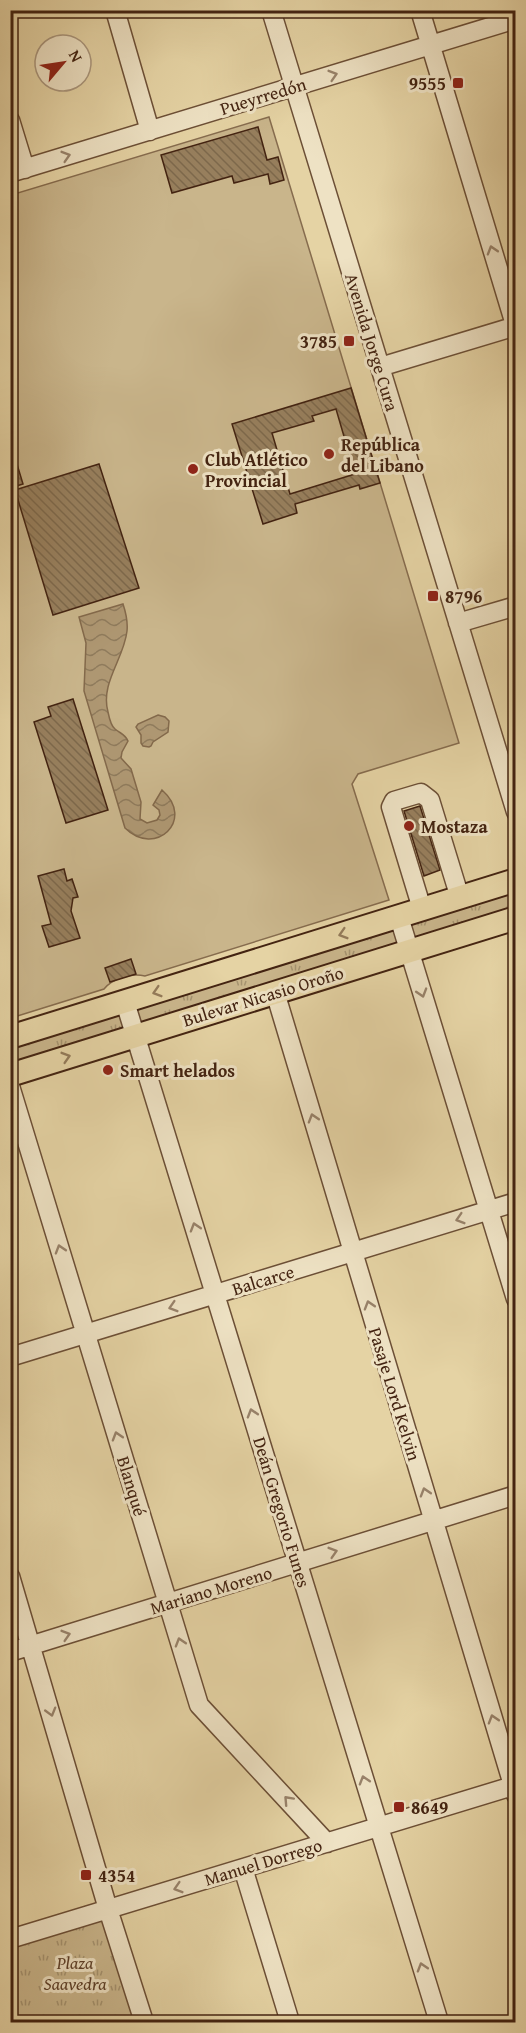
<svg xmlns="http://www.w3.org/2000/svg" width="526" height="2033" font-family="'Gentium Book Plus',serif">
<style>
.grass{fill:url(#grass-tufts);stroke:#866c4e;stroke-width:1.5}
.pitch{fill:#c9b58b;stroke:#866c4e;stroke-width:1.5}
.water{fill:url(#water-waves);stroke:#83694b;stroke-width:1.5}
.building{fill:url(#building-back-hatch);stroke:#432311;stroke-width:1.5;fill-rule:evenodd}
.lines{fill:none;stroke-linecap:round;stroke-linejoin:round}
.minor-casing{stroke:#6c4f36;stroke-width:21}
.major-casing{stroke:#432311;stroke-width:26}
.minor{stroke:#eee2c4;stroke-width:18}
.major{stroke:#e5d3a4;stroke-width:22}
.oneway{stroke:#98826a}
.oneway2{stroke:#947b5a}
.poi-dot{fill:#8f2418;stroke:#eee2c4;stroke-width:2}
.labels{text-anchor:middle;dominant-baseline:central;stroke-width:6;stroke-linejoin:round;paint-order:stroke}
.poi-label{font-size:18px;font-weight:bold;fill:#432311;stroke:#eee2c4;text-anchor:start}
.street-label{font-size:18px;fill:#432311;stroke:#eee2c4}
.park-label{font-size:18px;font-style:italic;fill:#5e4029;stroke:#eee2c4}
</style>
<defs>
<pattern id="grass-tufts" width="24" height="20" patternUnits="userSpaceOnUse" patternTransform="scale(1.5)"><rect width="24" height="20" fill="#c9b58b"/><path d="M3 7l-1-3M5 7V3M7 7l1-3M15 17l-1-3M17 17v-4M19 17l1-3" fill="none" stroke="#a59370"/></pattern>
<pattern id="water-waves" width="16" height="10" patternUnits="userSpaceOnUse" patternTransform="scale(1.5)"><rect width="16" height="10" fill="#ae9772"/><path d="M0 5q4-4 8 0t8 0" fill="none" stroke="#8f7b5c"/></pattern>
<pattern id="building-back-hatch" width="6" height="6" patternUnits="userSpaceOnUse" patternTransform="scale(1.5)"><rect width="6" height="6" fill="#977f5d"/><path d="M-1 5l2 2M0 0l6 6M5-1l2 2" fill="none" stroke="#7d684b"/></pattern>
</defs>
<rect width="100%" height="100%" fill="#e5d3a4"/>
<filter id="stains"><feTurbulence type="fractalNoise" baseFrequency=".00333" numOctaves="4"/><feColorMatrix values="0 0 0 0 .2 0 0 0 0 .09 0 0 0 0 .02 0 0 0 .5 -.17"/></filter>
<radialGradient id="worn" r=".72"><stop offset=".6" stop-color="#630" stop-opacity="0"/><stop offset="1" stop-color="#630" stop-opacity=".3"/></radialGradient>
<path class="grass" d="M515 880V918L11 1075V1037Z
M108 1909 144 2022H11V1939Z"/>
<path class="pitch" d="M269 117 459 743 358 774 352 784 389 900 145 976C131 973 113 978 104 989L11 1018V195Z"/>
<path class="water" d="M123 604C126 613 128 621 127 631 124 659 100 683 108 712 109 717 111 726 115 729 121 734 125 734 128 741L122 752 121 758 131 769 141 802 140 819 147 823 157 820 160 815 159 810 153 805 162 790C196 820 155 858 125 828L84 691 86 643 79 617Z
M158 715 165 717 169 721 168 732 153 742 151 746 149 747 143 746 141 743V735L136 727 138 724Z"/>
<path class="building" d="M258 127 267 160 278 157 284 180 270 184 268 174 234 183 232 176 172 193 161 155Z
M351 388 380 483 360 489 359 485 295 504 297 513 263 524 232 424ZM336 409 355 474 290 494 272 433 314 421 312 416Z
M13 451 23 484 13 487 10 480V452Z
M99 464 139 588 53 615 15 490Z
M73 699 108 810 66 823 34 722 51 716 48 707Z
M420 806 440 870 424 876 404 811Z
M64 869 67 881 72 879 78 897 73 898 71 911 80 938 49 947 42 926 51 924 38 876Z
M131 959 136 974 110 982 105 968Z"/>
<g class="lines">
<g class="minor-casing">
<path id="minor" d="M115 10 150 131
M271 10 516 812
M420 10 516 328
M10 120 25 169
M10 173 516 19
M380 367 516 326
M458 623 516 606
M422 909 391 807 394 801 421 793 430 800 460 898
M399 917 516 1299
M275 992 516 1795
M125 1002 439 2022
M10 1086 199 1705 327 1843
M10 1357 516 1202
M10 1576 108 1909 144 2022
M10 1652 516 1495
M243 1868 290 2022
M10 1939 516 1785"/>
</g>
<g class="major-casing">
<path id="major" d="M10 1037 516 880
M10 1075 516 918"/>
</g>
<use href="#minor" class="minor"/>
<use href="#major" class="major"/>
</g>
<defs><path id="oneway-chevron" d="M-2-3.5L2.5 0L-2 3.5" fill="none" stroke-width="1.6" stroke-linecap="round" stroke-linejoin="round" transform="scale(1.5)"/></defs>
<g class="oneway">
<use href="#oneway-chevron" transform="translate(333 75) rotate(-17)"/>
<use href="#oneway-chevron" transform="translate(66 156) rotate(-17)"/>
<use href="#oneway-chevron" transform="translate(492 250) rotate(-107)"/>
<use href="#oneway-chevron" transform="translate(422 993) rotate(73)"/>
<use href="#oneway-chevron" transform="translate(313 1118) rotate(-107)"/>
<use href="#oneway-chevron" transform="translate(460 1219) rotate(163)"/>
<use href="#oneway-chevron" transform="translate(195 1227) rotate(-107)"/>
<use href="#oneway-chevron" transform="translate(60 1249) rotate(-107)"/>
<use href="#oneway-chevron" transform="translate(369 1305) rotate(-107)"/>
<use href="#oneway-chevron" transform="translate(173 1307) rotate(163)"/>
<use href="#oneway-chevron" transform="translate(252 1413) rotate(-107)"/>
<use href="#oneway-chevron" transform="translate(117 1436) rotate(-107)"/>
<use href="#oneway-chevron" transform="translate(425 1492) rotate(-107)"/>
<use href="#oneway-chevron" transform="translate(333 1552) rotate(-17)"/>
<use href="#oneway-chevron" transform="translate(66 1635) rotate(-17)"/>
<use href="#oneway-chevron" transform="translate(180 1642) rotate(-107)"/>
<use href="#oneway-chevron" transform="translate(51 1712) rotate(74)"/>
<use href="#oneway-chevron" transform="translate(493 1719) rotate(-107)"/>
<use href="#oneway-chevron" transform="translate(364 1780) rotate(-107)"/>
<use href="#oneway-chevron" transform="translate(288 1800) rotate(-133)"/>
<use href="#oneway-chevron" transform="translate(178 1888) rotate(163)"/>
<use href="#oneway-chevron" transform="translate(422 1967) rotate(-107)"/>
</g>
<g class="oneway2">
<use href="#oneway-chevron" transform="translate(343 934) rotate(163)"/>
<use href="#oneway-chevron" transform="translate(157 992) rotate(163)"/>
<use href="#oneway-chevron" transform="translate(66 1057) rotate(-17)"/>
</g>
<g class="poi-dot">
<rect x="452" y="77" width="12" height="12" rx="3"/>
<rect x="343" y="335" width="12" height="12" rx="3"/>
<circle cx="329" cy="454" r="6"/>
<circle cx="193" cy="469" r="6"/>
<rect x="427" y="590" width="12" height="12" rx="3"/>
<circle cx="409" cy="826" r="6"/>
<circle cx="108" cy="1070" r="6"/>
<rect x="393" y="1801" width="12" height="12" rx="3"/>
<rect x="80" y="1869" width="12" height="12" rx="3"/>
</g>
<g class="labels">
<g class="poi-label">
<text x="446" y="83" text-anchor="end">9555</text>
<text x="337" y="341" text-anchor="end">3785</text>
<text x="341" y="444">República<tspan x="341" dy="21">del Libano</tspan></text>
<text x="205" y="459">Club Atlético<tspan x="205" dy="21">Provincial</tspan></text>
<text x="445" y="596">8796</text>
<text x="421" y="826">Mostaza</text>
<text x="120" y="1070">Smart helados</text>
<text x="411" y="1807">8649</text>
<text x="98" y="1875">4354</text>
</g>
<g class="street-label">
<text transform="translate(263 96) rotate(-17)">Pueyrredón</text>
<text transform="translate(372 342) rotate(73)">Avenida Jorge Cura</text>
<text transform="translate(263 996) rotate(-17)">Bulevar Nicasio Oroño</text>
<text transform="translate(263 1280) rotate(-17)">Balcarce</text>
<text transform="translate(395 1394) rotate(73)">Pasaje Lord Kelvin</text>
<text transform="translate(132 1486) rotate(73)">Blanqué</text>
<text transform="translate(282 1512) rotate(73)">Deán Gregorio Funes</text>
<text transform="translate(211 1590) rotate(-17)">Mariano Moreno</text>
<text transform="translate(263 1862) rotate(-17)">Manuel Dorrego</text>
</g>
<g class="park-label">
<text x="75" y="1962">Plaza<tspan x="75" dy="21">Saavedra</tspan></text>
</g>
</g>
<rect width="526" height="2033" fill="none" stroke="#e5d3a4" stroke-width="36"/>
<rect x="12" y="12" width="502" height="2009" fill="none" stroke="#432311" stroke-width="3"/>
<rect x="18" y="18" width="490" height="1997" fill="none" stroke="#432311" stroke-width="1.5"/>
<g transform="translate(63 63) rotate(61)"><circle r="28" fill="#eee2c4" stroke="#aa967c" stroke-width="1.5"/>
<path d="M0-4.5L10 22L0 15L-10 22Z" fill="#8f2418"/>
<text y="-9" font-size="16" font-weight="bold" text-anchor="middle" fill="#432311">N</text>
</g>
<rect width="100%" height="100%" filter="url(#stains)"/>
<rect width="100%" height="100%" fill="url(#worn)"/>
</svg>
